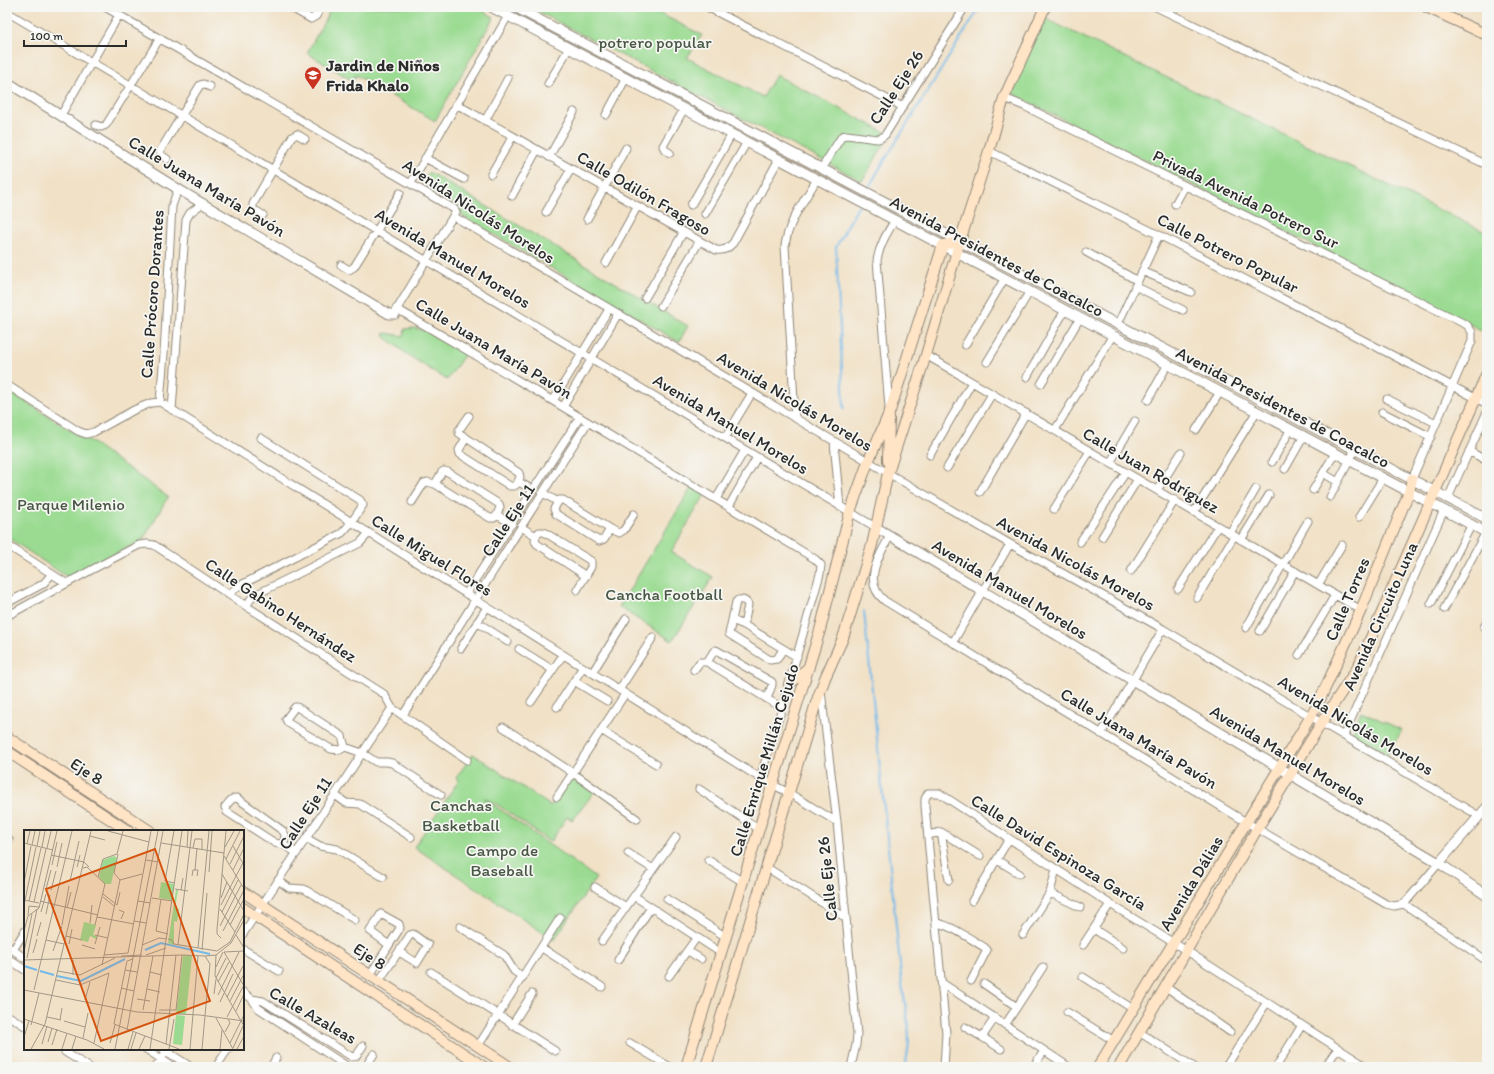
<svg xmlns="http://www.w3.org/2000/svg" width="1494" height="1074" font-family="Itim,sans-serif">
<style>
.green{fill:#9adb91;stroke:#62835e}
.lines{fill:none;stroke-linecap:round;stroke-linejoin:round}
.stream{stroke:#73baea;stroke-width:2}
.minor-casing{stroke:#8e8678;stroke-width:9}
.tertiary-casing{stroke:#8e8678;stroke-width:11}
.secondary-casing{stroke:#8e8678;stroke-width:12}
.minor{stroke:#fff;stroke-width:7}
.tertiary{stroke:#fff;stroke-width:9}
.secondary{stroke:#ffe4c6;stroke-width:10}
.labels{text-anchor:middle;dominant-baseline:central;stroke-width:3.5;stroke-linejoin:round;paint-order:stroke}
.park-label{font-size:17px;fill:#475744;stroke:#f6f6f2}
.poi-label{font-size:17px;font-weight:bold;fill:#2b2b2b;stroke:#f6f6f2;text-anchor:start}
.street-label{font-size:17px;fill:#2b2b2b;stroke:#f6f6f2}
.inset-river{fill:none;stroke:#73baea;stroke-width:2}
.inset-road{fill:none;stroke:#a29888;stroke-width:1}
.view{fill:#d5540f;fill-opacity:0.15;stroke:#d5540f;stroke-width:2}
.inset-edge{fill:none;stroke:#2b2b2b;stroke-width:2}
</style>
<rect width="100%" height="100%" fill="#f6f6f2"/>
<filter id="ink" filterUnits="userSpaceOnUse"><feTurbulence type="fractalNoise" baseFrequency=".025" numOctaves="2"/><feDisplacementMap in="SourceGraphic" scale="8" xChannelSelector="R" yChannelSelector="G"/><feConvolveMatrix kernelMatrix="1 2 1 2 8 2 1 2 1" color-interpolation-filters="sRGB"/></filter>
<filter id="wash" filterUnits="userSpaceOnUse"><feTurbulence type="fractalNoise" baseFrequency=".012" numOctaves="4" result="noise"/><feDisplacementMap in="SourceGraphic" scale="16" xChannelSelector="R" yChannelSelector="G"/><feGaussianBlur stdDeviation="0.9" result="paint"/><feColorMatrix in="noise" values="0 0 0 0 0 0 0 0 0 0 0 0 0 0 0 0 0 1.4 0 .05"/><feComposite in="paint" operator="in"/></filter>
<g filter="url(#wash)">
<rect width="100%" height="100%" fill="#f1e1c6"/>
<path class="green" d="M332 7H475L494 17 435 121 356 75 353 81 307 53Z
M529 7H572L575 9 576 7H647L702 35 687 58 763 97 776 75 890 135 862 181Z
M1044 18 1487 233V333L1011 93Z
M429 172 688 326 679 342 462 216 459 207 422 184Z
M414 328 427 331 465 354 447 380 408 355 384 336 385 333 404 336 405 329Z
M7 390 84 439 89 440 168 497 143 540 70 577 64 575 7 537Z
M693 485 706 493 671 552 713 577 672 641 619 607Z
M1361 711 1402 730 1388 754 1352 734Z
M473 754 551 806 570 777 594 792 573 820 567 817 550 842 498 805 484 798 596 878 554 940 414 847 459 780 456 778Z"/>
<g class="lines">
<path class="stream" d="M868 189 881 166 980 7
M844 408 836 247 859 205
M864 611 902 985C906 1011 914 1041 904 1067"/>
</g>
</g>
<g filter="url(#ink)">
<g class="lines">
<g class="minor-casing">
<path id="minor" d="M105 7 454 209 456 212 453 216 397 309 553 401 815 559 821 565 820 574 782 708 760 778
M290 7 311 19 316 16 321 7
M707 7 903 107
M1156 7 1487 165
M7 12 877 528
M548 84 569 48
M1004 98 1024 106 1467 325 1472 332V341L1412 479
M456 104 716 250C724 251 727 249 733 243L779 159
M61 115 119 15
M606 115 626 78
M485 121 508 78
M96 125 101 127 106 125 160 38
M989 151 1159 235 1487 404
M670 153 665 150 663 146 684 109
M549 157 574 112
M425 158 464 179
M167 159 161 155 160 151 200 85 203 84 210 87
M821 169 842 136 847 135 877 139 881 138 885 135 965 7
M491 174 513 136
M411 183 508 16
M512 196 537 150
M1175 204 1185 186
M691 205 732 134
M546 212 571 169
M705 214 747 142
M263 215 253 209V204L292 137 297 134 305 139
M453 216 888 473 1010 544 1163 629 1479 816
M587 219 626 148
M1086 252 1138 281
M606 263 637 207
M341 265 349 270 354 267 400 193
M1142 271 1191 292
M1135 286 1183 310
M645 298 683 233
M661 306 699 242
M1118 324 1159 235
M965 345 1005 278
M926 355 1361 610
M987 362 1030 291
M1027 377 1065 310
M1041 384 1080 318
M7 385 78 431 86 434 94 432 134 410 151 403 160 402 760 778 789 793 837 822
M1387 399 1436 423
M1148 400 1168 364
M553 401 609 309
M160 402 164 354 172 206 178 189
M563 407 618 314
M889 407 877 260C880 244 887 233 895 220
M172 410 186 220 190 213 203 203
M1382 412 1431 437
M795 418 785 246C788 221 805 200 817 179
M1055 430 1113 335
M1196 430 1220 392
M466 438 459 450 460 454 510 486H514L517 484 520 477 519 473 459 433V430L469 416
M725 438 752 393
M834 442 840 507
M1469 451 1487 461
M930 455 972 382
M1272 462 1291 429
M1110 463 1135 421
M947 468 992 394
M1285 469 1304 436
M1323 473 1338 482
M519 482 533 490
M435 484 442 472 444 471 448 472 499 504 500 507 497 515
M1157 490 1181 453
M1313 490 1335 453
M980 492 1026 413
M543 493 558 502
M1330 497 1355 450
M1448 498 1487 412
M716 499 745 450
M412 502 424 483 427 482 435 484 490 518H494L497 515 512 524
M729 506 757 457
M1054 509 1090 451
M1194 512 1257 411
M1359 517 1383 478
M521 527 536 536 535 541 537 544 586 576
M610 529 604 539 599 541 556 514 554 509 559 500H563L610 529 619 533 624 530 634 514
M1230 533 1256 489
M536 536 539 532H544L591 561V567L577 590
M890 536C878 557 862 583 885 601L1246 822 1386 904 1394 906 1404 904 1439 863
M1102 537 1138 479
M1241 540 1269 495
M1080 542 1126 472
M7 545 66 583
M1131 571 1175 500
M1318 585 1342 545
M1178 589 1218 526
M466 594 580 417
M229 595 237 587 342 533 351 523 363 505 360 500 261 438
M1197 598 1234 536
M7 603 43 584 52 574
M1431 604 1472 524
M246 606 253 596 360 543 369 533
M1444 609 1486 532
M7 616 95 568 139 545 147 544 154 545 246 606 384 694 392 708 467 760
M732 620 744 625 748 605C747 601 742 599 738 600L736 602 732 620 729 634 770 660 777 659 783 649
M477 622 508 642
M744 625 797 657
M1484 627 1487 622
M1246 628 1308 521
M1260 631 1295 571
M953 642 1010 544
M461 648 487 607
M519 649 553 670
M1299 655 1335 595
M707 662 714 651 716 650 772 682V685L767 699
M694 670 700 662H707L782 708
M592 673 626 619
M574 681 607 701
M619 690 653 637
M821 691 837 822 857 1034 856 1045 851 1067
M531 702 563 655
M557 707 583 667
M403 715 521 527 588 422
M503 727 573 773 637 819
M601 730 656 764
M1101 734 1163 629
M1344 735 1444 510
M345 747 342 736 297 707H295L286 719 288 723 331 749 340 750 345 747 362 753 376 762H387L392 763 441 795
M699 789 759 829
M335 795 346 803 360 804 411 837
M557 797 625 694
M941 832 949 880
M928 835 941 832 980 856
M7 838 9 840
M306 838 320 846 337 849 383 877
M284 845 285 835 283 831 237 798C231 797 229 803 225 807L227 812 275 843 284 845 297 853
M628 853 653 869
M708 860 743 882
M997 860 1020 874
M766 867 846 918
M278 880 289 888 304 889 355 920
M595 887 626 907
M1050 893 1080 907
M634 896 721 953
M667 899 726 937
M972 901 1009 839
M1404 904 1487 961
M937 923C954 927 969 938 984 947L987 950 971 981
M460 927 504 955 514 971 523 977
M1094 929 1123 948
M243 934 392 708
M1023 935 1050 893 1056 869
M602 941 676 837
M1083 945 1110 904
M7 946 25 958
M542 948 602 987
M243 949 279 971
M13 950 25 931
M688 951 701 959
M7 958 25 970
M618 960 651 907
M431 972 555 1051
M370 975C380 959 390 944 400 928L399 924 381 914 370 931 389 945
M669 976 697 937
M1083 977 1133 1009
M379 981 410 935 413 934 428 945 417 963 399 952
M942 983 1069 1067
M984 984 1017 1007
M1166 987 1230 1032
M243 992 252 999 263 1001 352 1057 356 1056 363 1046
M252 999 258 1008 345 1065 346 1067
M1067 1012 1114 1041
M7 1015 25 1026
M512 1025 532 994
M1005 1025 1043 967
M965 1027 982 1037 995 1018
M1139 1032 1194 1067
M982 1037 1001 1049
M630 1043 670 1067
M478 1046 560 918
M146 1049 173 1067
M163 1049 191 1067
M65 1052 89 1067
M1012 1065 1015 1067
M1227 1065 1267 1002
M156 1067 163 1056
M216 1067 228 1049
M271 1067 276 1058
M367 1067 368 1063 374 1054
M944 1067 946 1033 925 806V799L928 793H939L1110 904 1187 951 1367 1067
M1033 1067 1044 1051
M1276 1067 1302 1025
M1325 1067 1338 1048"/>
</g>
<g class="tertiary-casing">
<path id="tertiary" d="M491 7 1487 533
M515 7 1487 519
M7 82 178 189 389 314H395L397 309
M877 528 1439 863 1487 896
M1439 863 1487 807"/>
</g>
<g class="secondary-casing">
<path id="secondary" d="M1426 7 1487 35
M888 461 889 417
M789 684 809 667
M7 737 150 831
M7 751 128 831
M243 892 510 1067
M243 908 484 1067
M686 1067 820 630 850 512 868 462 890 411 943 245 960 241
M706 1067 816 703 825 678 843 638 872 545 888 473 926 355 960 241 989 151 1004 98 1045 7
M1098 1067 1317 706 1361 610 1409 492 1412 479
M1119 1067 1257 829 1322 722 1358 667 1487 373"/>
</g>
<use href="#minor" class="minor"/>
<use href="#tertiary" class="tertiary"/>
<use href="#secondary" class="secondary"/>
</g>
</g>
<defs>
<g id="school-pin" transform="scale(0.9)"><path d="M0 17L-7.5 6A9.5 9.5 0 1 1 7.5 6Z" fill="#c8321e" stroke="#f6f6f2"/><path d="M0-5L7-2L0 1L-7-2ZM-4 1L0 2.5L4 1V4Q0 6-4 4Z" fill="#fff"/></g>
</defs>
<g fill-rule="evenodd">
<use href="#school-pin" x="313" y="75"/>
</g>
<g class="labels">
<g class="park-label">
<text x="655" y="42">potrero popular</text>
<text x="71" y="504">Parque Milenio</text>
<text x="664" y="594">Cancha Football</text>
<text x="461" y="805">Canchas<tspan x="461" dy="20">Basketball</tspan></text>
<text x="502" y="850">Campo de<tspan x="502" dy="20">Baseball</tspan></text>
</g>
<g class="poi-label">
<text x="326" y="65">Jardin de Niños<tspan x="326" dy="20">Frida Khalo</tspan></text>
</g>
<g class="street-label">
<text transform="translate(896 87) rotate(-57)">Calle Eje 26</text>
<text transform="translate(207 186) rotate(31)">Calle Juana María Pavón</text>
<text transform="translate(644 193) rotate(30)">Calle Odilón Fragoso</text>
<text transform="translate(1246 199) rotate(26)">Privada Avenida Potrero Sur</text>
<text transform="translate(479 211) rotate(33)">Avenida Nicolás Morelos</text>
<text transform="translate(1228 253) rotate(27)">Calle Potrero Popular</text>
<text transform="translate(997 256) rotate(28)">Avenida Presidentes de Coacalco</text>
<text transform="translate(453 258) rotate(31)">Avenida Manuel Morelos</text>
<text transform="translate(152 294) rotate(-86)">Calle Prócoro Dorantes</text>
<text transform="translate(494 348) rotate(31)">Calle Juana María Pavón</text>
<text transform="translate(795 401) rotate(31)">Avenida Nicolás Morelos</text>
<text transform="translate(1283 407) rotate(28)">Avenida Presidentes de Coacalco</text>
<text transform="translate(731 424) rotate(31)">Avenida Manuel Morelos</text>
<text transform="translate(1151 470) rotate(30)">Calle Juan Rodríguez</text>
<text transform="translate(508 520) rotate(-57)">Calle Eje 11</text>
<text transform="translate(432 555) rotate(32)">Calle Miguel Flores</text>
<text transform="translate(1076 563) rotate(29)">Avenida Nicolás Morelos</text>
<text transform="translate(1010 589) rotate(31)">Avenida Manuel Morelos</text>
<text transform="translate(1347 599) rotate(-67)">Calle Torres</text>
<text transform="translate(281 610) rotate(33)">Calle Gabino Hernández</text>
<text transform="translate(1380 616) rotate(-66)">Avenida Circuito Luna</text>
<text transform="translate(1356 725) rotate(31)">Avenida Nicolás Morelos</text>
<text transform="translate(1139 738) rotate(31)">Calle Juana María Pavón</text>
<text transform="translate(1288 755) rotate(31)">Avenida Manuel Morelos</text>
<text transform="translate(764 760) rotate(-73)">Calle Enrique Millán Cejudo</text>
<text transform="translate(87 771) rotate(33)">Eje 8</text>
<text transform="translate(305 813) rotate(-57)">Calle Eje 11</text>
<text transform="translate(1059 852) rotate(32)">Calle David Espinoza García</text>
<text transform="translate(827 879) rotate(-96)">Calle Eje 26</text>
<text transform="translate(1191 883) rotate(-59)">Avenida Dálias</text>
<text transform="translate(370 956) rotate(33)">Eje 8</text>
<text transform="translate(313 1015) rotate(30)">Calle Azaleas</text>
</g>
</g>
<g transform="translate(24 830)">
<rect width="220" height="220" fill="#f1e1c6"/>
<path d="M90 26 93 28 87 54H81L75 47 79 30ZM137 52 150 54 148 70 135 68ZM152 60H154L151 78 155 79 153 92 150 91V115L144 113ZM60 92 72 95 69 105 73 106 72 109 66 106 64 112 56 110ZM159 125 168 126 162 184H152ZM152 185 161 186 158 215 149 214Z" fill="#9adb91"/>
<path class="inset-river" d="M121 120 137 113 186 124M0 136 13 140M16 141 30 145M33 146 57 151 101 129"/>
<path class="inset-road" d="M84 1 125 12M150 1 141 51 151 53M66 6 81 10M0 13 29 20M137 13 200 23M3 14 6 1M8 15 11 1M13 16 16 1M209 16 220 35M18 17 21 1M163 17 164 1M201 17 210 1M23 18 27 1M169 18 171 9H178V19M94 24 90 43 96 50M27 25 60 32 65 37M200 26 219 57M202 29 216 1M122 30 134 32M206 34 220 6M28 35 33 12M33 37 38 13M53 37 56 25M59 38 63 37 81 54 71 95M171 40 173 18M209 40 220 18M185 42 188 1M198 44 220 81M168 46 169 40H174L173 46M212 46 220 31M74 47 79 29 93 24 99 1M96 50 118 44M46 51 55 11M0 53 7 16M22 59 27 40M151 59 164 61M27 60 32 41M157 60 159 48M79 64 93 75 96 62M79 67 90 76M128 68 148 71M197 68 203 52M137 69 132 101 144 104M0 70 15 73M5 71 17 18M16 71 74 85M114 71 126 73M10 72 22 19M0 75 12 17M197 75 212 46M43 78 47 62M196 79 211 102M95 80 100 82 97 89M17 82 22 64M198 82 214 50M22 84 26 65M4 85 5 76 15 77M73 87 110 94M110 91 122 93M66 93 68 75M38 95 45 56M206 95 220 69M196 96 217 55M0 101 4 86 15 78 33 1M199 101 220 60M71 105 84 108M212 105 220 118M13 106 17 92M42 106 58 110M197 108 193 104V99L202 1M144 109 148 110 150 114 193 121 206 112 220 84M22 110 40 114M45 114 48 99M71 114 76 97M58 115 71 119M118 115 135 108 143 109M154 115 168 1M174 118 185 1M178 120 183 63M29 121 38 96M0 122 8 84M200 122 220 156M200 122 220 121M9 123 13 109M80 125 104 123 127 1M122 125 142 118M192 125 191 146 220 196M97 126 118 125M181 126 192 125 207 113 220 90M3 128 13 79M109 129 103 131 90 194 129 209M0 130 158 125 181 126 186 134 181 185M49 130V145M78 135 96 50M192 137 199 122M101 140 113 142M34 141 56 145 91 128M126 142 138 145M192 148 202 128M32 150 56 155 85 143 70 213M194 152 205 132M97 158 110 161M123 159 136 162M0 160 113 182 176 185 220 191M10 160 48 1M190 164 192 149M194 165 215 122M203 167 219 136M113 169 126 171M61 170 66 152M206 171 220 144M196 172 209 144M119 180 129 126M135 180H152L158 125M212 181 220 164M23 187 37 190M203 187 220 155M192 188 209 219M0 189 63 210 80 219M36 190 38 178M40 191 61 197M7 195 15 163M103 200 139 1M201 202 206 193 204 189M0 207 5 191M59 208 64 183M129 209 155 219M24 212 28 198M86 213 91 195M206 213 220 185M18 214 23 196M142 214 152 125M28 215 33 199M209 218 219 196M7 219 21 194 67 1M38 219 43 203M48 219 52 206M91 219 134 1M104 219 109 202M107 219 112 203M115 219 121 206M126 219 158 1M145 219 150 189M166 219 174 126M178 219 181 186M196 219 198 200M213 219 220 206"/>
<path class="view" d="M131 19 186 171 77 211 22 59Z"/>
<rect width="220" height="220" class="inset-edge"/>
</g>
<rect width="1494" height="1074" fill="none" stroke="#f6f6f2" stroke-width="24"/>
<path d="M24 40v6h102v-6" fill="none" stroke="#2b2b2b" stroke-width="2"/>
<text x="30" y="40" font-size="12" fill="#2b2b2b" stroke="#f6f6f2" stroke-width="3" paint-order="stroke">100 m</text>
</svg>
